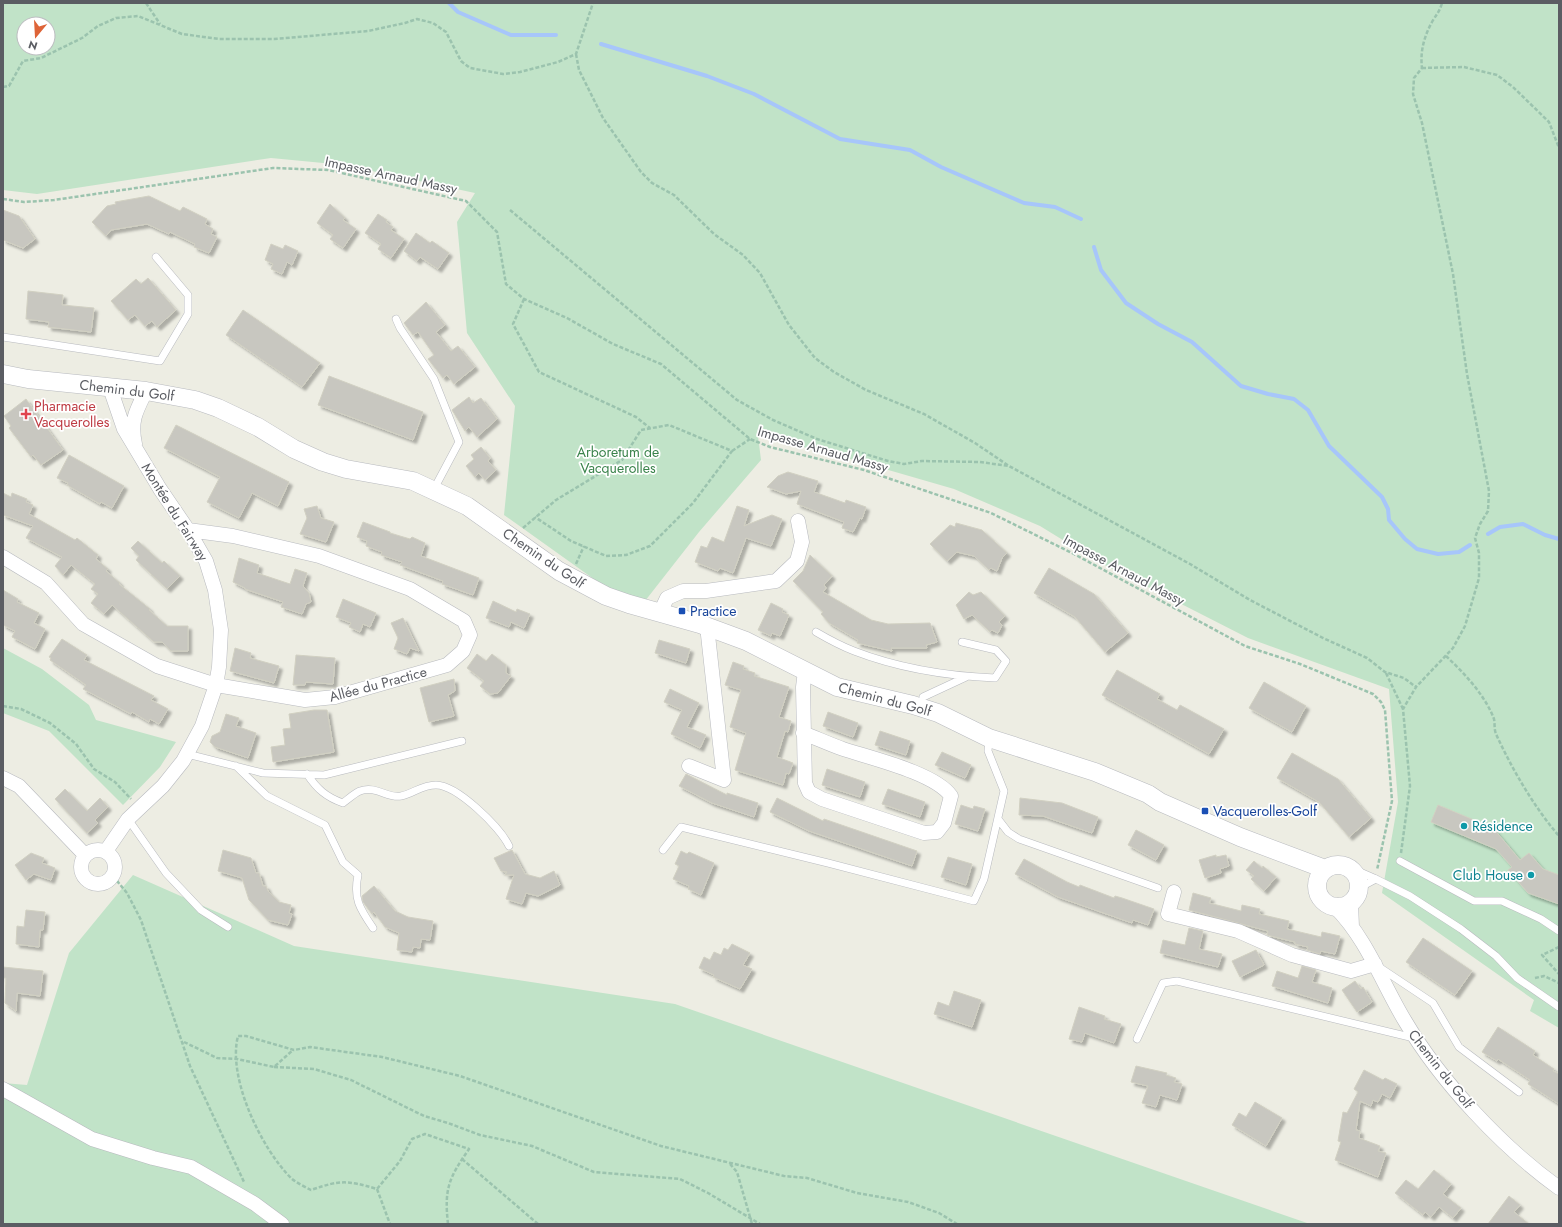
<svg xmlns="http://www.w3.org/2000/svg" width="1562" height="1227" font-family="Jost,sans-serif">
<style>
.green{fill:#c1e3c8;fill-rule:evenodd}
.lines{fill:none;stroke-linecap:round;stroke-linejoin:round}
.stream{stroke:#a7c6fa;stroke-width:4}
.building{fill:#c8c7c0;stroke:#d1d0c2;filter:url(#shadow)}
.service-casing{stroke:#b8babf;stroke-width:8}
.minor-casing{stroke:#b8babf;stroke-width:15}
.tertiary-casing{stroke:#b8babf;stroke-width:19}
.path{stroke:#9bc3ae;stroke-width:2.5;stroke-dasharray:4 2;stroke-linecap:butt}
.service{stroke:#fff;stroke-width:7}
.minor{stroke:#fff;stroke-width:14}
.tertiary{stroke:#fff;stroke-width:18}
.health-dot{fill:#e0444e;stroke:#fff;stroke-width:1.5}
.transit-dot{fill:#1a4fb4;stroke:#fff;stroke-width:1.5}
.culture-dot{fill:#0f9aa8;stroke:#fff;stroke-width:1.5}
.labels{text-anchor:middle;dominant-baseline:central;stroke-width:3.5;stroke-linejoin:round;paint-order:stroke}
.street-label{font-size:14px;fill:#5b5d63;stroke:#fff}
.health-label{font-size:14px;fill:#be3a42;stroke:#fff;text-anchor:start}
.park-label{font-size:14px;fill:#3a834b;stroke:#fff}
.transit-label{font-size:14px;fill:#164399;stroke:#fff;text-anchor:start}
.culture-label{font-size:14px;fill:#0d838f;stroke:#fff;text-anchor:start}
</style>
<defs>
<filter id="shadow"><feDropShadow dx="3.5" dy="3.5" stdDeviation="1" flood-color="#0004"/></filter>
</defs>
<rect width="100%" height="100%" fill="#edede3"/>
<path class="green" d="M3 3H1559V1028L1530 1011 1534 1000 1382 893 1398 802 1389 689 1248 638 1097 561 1040 526 954 489 840 456 758 436 761 460 699 532 645 601 605 587 504 515 515 406 467 333 457 222 475 193 344 165 271 158 37 194 3 190ZM24 24H48V48H24Z
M3 648 42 669 89 705 96 720 176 742 160 767 123 805 49 731 3 713Z
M133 875 294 946 675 1004 1310 1224H3V1083L27 1085 69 953Z"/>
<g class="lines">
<path class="stream" d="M449 3 458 12 511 35H556
M601 44 707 76 754 94 840 139 910 150 941 167 1024 203 1055 207 1081 219
M1094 247 1101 270 1126 303 1158 324 1192 342 1241 386 1268 394 1294 399 1308 410 1329 446 1382 497 1388 509 1389 520 1405 539 1417 549 1438 554 1459 552 1470 545
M1488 534 1500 527 1523 524 1545 535 1559 539"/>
</g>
<path class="building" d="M149 196 180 211 183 207 207 219 205 224 213 229 211 234 217 237 209 253 194 247 195 244 170 232 169 234 147 224 111 230 106 236 92 222 107 206 116 204 115 202Z
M330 204 345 218 343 220 356 229 343 248 330 239 333 235 317 223Z
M3 210 19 216 35 239 23 248 3 240Z
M378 214 387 220 386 222 393 227 391 230 404 239 391 258 378 249 381 244 365 233Z
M416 233 430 243 432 241 449 253 438 269 420 257 417 261 404 251Z
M271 244 283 249 285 245 298 251 292 265 287 262 282 274 271 269 273 264 265 260Z
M148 278 176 310 157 327 152 321 145 326 135 315 128 320 111 301 136 279 141 284Z
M28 291 63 295 62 305 94 308 91 332 48 327 49 322 26 319Z
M426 302 445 325 436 332 451 351 458 346 475 367 454 384 447 375 443 378 428 359 434 355 418 332 413 335 404 323Z
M243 310 320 363 302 387 226 335Z
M329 376 423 412 413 440 318 405Z
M469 397 473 403 481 398 497 419 477 437 469 427 465 431 452 410Z
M26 399 63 450 41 465 33 455 31 457 9 428 11 426 4 416Z
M176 425 289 482 278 506 252 493 239 518 207 502 220 477 164 448Z
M481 447 490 458 488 461 496 470 485 480 479 473 475 477 466 466 474 459 471 455Z
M69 455 124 486 112 508 101 502 100 504 67 485 68 483 57 478Z
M788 472 818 481 814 492 845 503 846 500 866 507 862 519 860 518 853 532 842 528 844 522 797 504 801 491 786 494 767 487 778 476Z
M3 493 11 497 12 493 27 499 26 502 33 505 29 514 75 540 77 538 98 555 96 559 108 569 106 571 120 583 119 584 150 609 149 610 167 626H188V651H171L162 642H154L112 605 104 614 91 603 98 594 91 589 95 584 71 565 63 575 55 566 62 557 26 538 33 526 3 515Z
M317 506 321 518 334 522 326 542 300 534 307 518 304 509Z
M737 506 749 510 744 526 772 515 782 519 771 546 746 538 733 573 720 568 718 571 695 562 701 546 707 548 712 537 724 542Z
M363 522 390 532V533L410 539 412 537 425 543 421 556 479 578 473 595 442 584 443 581 400 565 402 562 381 555 382 552 366 546 367 541 357 537Z
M956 523 982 530 1007 553 1002 558 997 571 991 568 989 570 974 556 957 552 947 561 930 544 950 525 955 527Z
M138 541 162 563 164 561 180 576 167 589 136 560 139 556 131 548Z
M810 555 832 576 824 585 826 588 823 592 871 620 888 624 930 623 937 642 926 645 927 648H891L892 651 857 643 858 640 829 623 821 614 823 612 793 581 803 571Z
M239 558 259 565 257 573 290 584 295 569 307 573 303 586 309 593 311 602 306 604 302 614 281 607 283 602 245 589V588L233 582Z
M1049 568 1094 594 1128 633 1105 652 1075 617 1034 593Z
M3 590 18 599 17 602 39 613 34 623 45 629 35 649 12 637 15 631 3 625Z
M969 592 973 595 981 592 1005 616 999 622 1002 625 998 633 992 630 990 632 972 615 964 619 956 605Z
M343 599 376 613 370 627 363 624 360 632 349 627 351 623 336 617Z
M493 601 516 612 517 609 530 614 524 628 511 622 509 627 486 618Z
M771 603 783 609 782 612 789 615 780 636 772 633 771 636 758 630Z
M403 618 419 651 410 648 407 654 394 649 398 638 391 623Z
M62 639 87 655 84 660 154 696 151 700 168 709 159 724 150 719 149 722 132 712 131 714 83 689 86 685 50 660 51 658 49 657Z
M659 640 690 649 686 663 655 653Z
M235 648 251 653 250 658 279 666 274 683 230 671Z
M477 654 486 661 492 654 506 665V673L511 676 498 693 490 694 480 686 484 681 467 668Z
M296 655 335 658 333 684 306 682 305 685H293Z
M733 662 744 666 743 669 755 673 754 676 789 687 779 717 791 721 788 732 785 731 777 757 793 763 789 774 786 773 783 785 735 770 746 733 730 727 741 690 725 685Z
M1117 670 1160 694 1157 699 1177 710 1180 705 1224 729 1209 754 1102 695Z
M454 679 455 691 448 695 454 716 429 722 420 688Z
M1264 682 1306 706 1292 732 1249 708Z
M670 689 699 703 687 727 706 735 700 748 671 734 682 710 664 702Z
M314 710H327L334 752 273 762 271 747 285 745 283 729 291 728 289 714Z
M828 712 858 723 853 737 823 726Z
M226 714 239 718 236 726 256 733 248 758 215 747 210 742 212 736 220 732Z
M880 731 910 741 906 755 875 745Z
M942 752 971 765 965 778 935 765Z
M1292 753 1338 779 1371 818 1349 837 1319 802 1277 778Z
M827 769 865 782 860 797 822 785Z
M686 774 727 795V793L758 803 754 817 712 803 679 786Z
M65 789 87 811 100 798 108 807 95 820 98 823 87 833 55 799Z
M888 789 925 802 920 817 882 804Z
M777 798 823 821 824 819 917 851 912 866 809 831 770 812Z
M1020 798 1062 803 1093 815 1098 817 1092 833 1043 816 1019 815Z
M961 805 973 809 974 806 985 809 978 831 955 824Z
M1438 805 1493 828 1520 860 1529 853 1543 869 1559 875V904L1528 893 1508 870 1512 867 1496 849 1431 822Z
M1136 830 1164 845 1156 860 1128 845Z
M223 850 251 858 256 873H259L263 886H266L268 891 279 902 291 905 289 913 292 914 288 925 268 920 249 900 242 878 218 871Z
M512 850 525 874 540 878 554 871 560 885 538 896 526 893 522 904 506 899 514 875H505L507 872 501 871 494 858Z
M681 851 687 854 689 852 714 863 701 895 688 889 689 886 673 879 679 866 675 864Z
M31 853 44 858 42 863 55 868 51 880 34 874 26 880 15 865Z
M1216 855V857L1226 855 1229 866 1220 869 1221 873 1205 878 1199 860Z
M948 857 972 864 966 885 941 877Z
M1024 859 1067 882 1079 887 1080 885 1114 898 1115 896 1122 898 1154 909 1148 925 1133 920 1132 923 1058 897 1015 874Z
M1254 861 1262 868 1263 866 1276 877 1264 891 1251 879 1254 876 1246 870Z
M374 886 395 911 408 917 433 921 430 940 421 939 420 948 413 947 412 952 397 950 399 933 385 927 374 912 372 914 363 902 362 896Z
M1193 893 1211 898 1209 903 1241 911 1242 905 1260 909 1259 914 1289 921 1287 929 1321 937 1322 932 1340 936 1335 954 1321 951 1320 954 1307 950 1308 947 1295 944V942L1267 935 1268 931 1189 910Z
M26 910 45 912 43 930H40L39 947 16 944 17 926 24 927Z
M1189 928 1203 931 1199 949 1222 954 1218 967 1160 953 1163 940 1185 945Z
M1423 938 1472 971 1455 995 1406 962Z
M732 944 750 953 743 965 752 969 740 989 713 977 714 975 699 968 704 957 710 960 714 952 721 955 724 948 728 950Z
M1256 950 1264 965 1240 977 1232 961Z
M1302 966 1316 970 1312 982 1332 988 1328 1003 1272 986 1277 971 1298 978Z
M3 967 43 971 40 996 17 993 16 1011 5 1003 6 978H3Z
M1355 981 1361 989 1363 987 1372 1002 1357 1012 1342 990Z
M954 991 981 1000 972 1027 934 1014 938 1002 949 1006Z
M1079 1007 1105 1016 1104 1019 1121 1024 1114 1043 1085 1033 1082 1042 1069 1039Z
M1498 1027 1535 1051 1533 1055 1554 1069 1553 1071 1559 1074V1104L1528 1084 1530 1080 1498 1059 1497 1061 1482 1052Z
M1136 1066 1167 1073 1166 1075 1176 1078 1174 1082 1182 1084 1177 1100 1160 1095 1156 1107 1142 1103 1148 1086 1131 1082Z
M1364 1070 1383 1080 1385 1078 1397 1084 1390 1098 1382 1094 1378 1102 1373 1100 1371 1106 1360 1101 1356 1130 1360 1131 1359 1138 1380 1146 1378 1151 1386 1153 1378 1177 1335 1160 1341 1142 1338 1141 1343 1112 1347 1113 1358 1092 1354 1089Z
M1255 1102 1282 1118 1266 1146 1232 1125 1239 1113 1246 1117Z
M1434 1170 1451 1184 1443 1194 1461 1208 1453 1218 1439 1207 1431 1217 1425 1212 1423 1215 1395 1193 1406 1180 1418 1189Z
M1509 1196 1520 1205 1514 1212 1529 1224H1488Z"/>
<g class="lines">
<g class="service-casing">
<path id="service" d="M396 319 400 328 434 379 459 442 434 489
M3 337 160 361 188 314V295L156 257
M816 632C828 639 841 646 854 651 898 668 948 676 995 678L1006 661 996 650 962 642
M923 697 966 677
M187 754 263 773 324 775 462 741
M236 766 267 796 325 825 343 862 358 875C353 899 360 909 373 928
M307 774C317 789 326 797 343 803 347 800 356 792 360 791 376 785 388 799 401 796 414 793 422 785 436 785 457 785 500 827 509 846
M128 819 166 873 201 910 228 927
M998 819 1008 832 1019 839 1158 888
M663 850 681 827 828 863 974 901 984 879 1004 791 988 751 989 738
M1400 861 1474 901H1502L1541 919 1559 931
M1354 872H1360L1376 879 1410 896 1461 929 1496 956 1517 978 1559 1007
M1359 888 1376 879
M1379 967 1433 1003 1459 1047 1519 1092
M1137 1039 1163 983 1177 981 1414 1038"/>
</g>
<g class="minor-casing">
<path id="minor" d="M135 444C130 421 136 411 146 391
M3 557 46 583 83 624 157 666 216 685 305 700 335 697 447 665 463 651 470 635 464 621 410 589 319 556 233 536 188 530
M660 613 667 598 683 591H706L776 581 797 561 802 542 798 521
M803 733C816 738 829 744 843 749 870 758 935 773 951 796L944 823 937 832 924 833 822 799 809 792 805 783 803 687 805 671
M689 766 724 780 707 626
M3 778 19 786 85 855
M81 867a17 17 0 1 1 34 0a17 17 0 1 1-34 0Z
M106 851 128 819 163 786 183 761 202 726 216 685 219 667 221 630 215 590 206 561 188 530 160 489 124 429 110 388
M1174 892 1168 914 1238 931 1292 955 1351 971 1375 964
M1351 903 1352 927
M1335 907C1367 939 1382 983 1405 1021 1441 1082 1502 1147 1559 1188
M3 1089 92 1139 153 1158 191 1167 255 1204 282 1224"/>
</g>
<g class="tertiary-casing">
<path id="tertiary" d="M3 374 28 379 146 391 195 400 218 408 258 427 294 449 323 462 346 469 413 481 467 506 559 571 606 596 629 604 700 624 746 641 837 687 913 705 938 713 989 738 1095 772 1148 794 1160 802 1240 837 1325 869
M1317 886a21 21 0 1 1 42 0a21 21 0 1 1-42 0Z"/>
</g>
<path class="path" d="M146 3 160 24
M576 54 579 70 603 118 641 172 652 183 674 195 714 234 743 255 760 273 789 325 815 358 834 372 866 390 924 414 975 443 1009 466 1190 564 1250 600 1323 638 1367 658 1385 672 1404 678 1416 687
M1422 68 1464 67 1497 75 1513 87 1549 122 1559 148
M3 87 9 86 23 61 41 58 82 38 98 26 116 18 138 16 182 34 219 39H274L368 31 405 23 417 19 433 23 446 32 461 61 470 68 503 74 520 72 558 62 576 54 593 3
M3 199 24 202 54 200 273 168 328 170 466 201 497 232 506 284 524 299 567 318 613 344 661 364 750 439 770 447 864 470 991 513 1074 554 1245 646 1300 664 1373 694 1381 702 1385 710 1392 801 1377 870
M510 210 737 400 773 420 817 439 888 461 904 464 922 461 980 462 1009 466
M524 299 513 324 539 372 636 417 650 428
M732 451 750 439
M523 528 556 500 622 460 641 430 669 425 732 451 693 503 650 546 626 555 606 556 571 541 535 517
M576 564 584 546
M1446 656C1464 673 1485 695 1494 719 1495 724 1494 729 1496 734 1512 769 1534 807 1559 836
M1386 673 1403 709
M3 706 21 709 50 723 76 744 94 769 115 782 131 799
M1401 853 1410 786 1403 709 1416 687 1453 648 1465 626 1479 578V553L1475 538 1480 524 1488 511 1489 491 1467 374 1453 274 1422 123 1413 94 1414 78 1422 68C1420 51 1424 37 1432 22 1436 15 1440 11 1442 3
M113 876 127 893 141 920 190 1066 244 1182
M1559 947 1542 955 1559 974
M1535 978 1544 976 1559 983
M184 1042 217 1058 237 1059 274 1067 293 1050
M274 1067 314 1069 351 1080 424 1116 448 1123 480 1135 532 1146 594 1172 680 1179 708 1193 760 1224
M462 1159 538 1224
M730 1164 737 1172 752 1224
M377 1189 390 1224
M448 1224C444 1188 449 1178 469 1149L425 1134 412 1139 400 1161 377 1189C347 1180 340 1180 311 1190 305 1187 297 1183 292 1179 262 1150 227 1078 238 1036H246L294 1050 310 1047 382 1057 460 1076 661 1146 784 1176 807 1178 857 1193 908 1202 939 1213 957 1224"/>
<use href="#service" class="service"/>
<use href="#minor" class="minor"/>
<use href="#tertiary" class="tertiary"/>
</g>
<path class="health-dot" d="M24 408h4v4h4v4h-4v4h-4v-4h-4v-4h4z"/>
<g class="transit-dot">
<rect x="678" y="607" width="8" height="8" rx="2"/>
<rect x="1201" y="807" width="8" height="8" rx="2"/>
</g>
<g class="culture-dot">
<circle cx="1464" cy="826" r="4"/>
<circle cx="1531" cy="875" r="4"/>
</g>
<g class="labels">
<g class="street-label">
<text transform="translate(391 175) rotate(12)">Impasse Arnaud Massy</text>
<text transform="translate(127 390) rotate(7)">Chemin du Golf</text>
<text transform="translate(823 449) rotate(16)">Impasse Arnaud Massy</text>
<text transform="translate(175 512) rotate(58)">Montée du Fairway</text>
<text transform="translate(544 558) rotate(34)">Chemin du Golf</text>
<text transform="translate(1124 570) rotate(28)">Impasse Arnaud Massy</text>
<text transform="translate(378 684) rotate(-15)">Allée du Practice</text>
<text transform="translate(885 699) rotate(15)">Chemin du Golf</text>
<text transform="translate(1441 1069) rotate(52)">Chemin du Golf</text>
</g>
<g class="health-label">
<text x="34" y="406">Pharmacie<tspan x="34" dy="16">Vacquerolles</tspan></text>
</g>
<g class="park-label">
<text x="618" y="452">Arboretum de<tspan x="618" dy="16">Vacquerolles</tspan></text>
</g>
<g class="transit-label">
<text x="690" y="611">Practice</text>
<text x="1213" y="811">Vacquerolles-Golf</text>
</g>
<g class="culture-label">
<text x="1472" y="826">Résidence</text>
<text x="1523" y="875" text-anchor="end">Club House</text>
</g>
</g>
<rect width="1562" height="1227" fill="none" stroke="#5b5d63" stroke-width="8"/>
<g transform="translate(36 36) rotate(198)"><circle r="19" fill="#ffffff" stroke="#bdbec1"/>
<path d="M0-3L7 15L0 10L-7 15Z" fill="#de6438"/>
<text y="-6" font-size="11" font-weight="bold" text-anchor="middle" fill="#5b5d63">N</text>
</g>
</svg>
